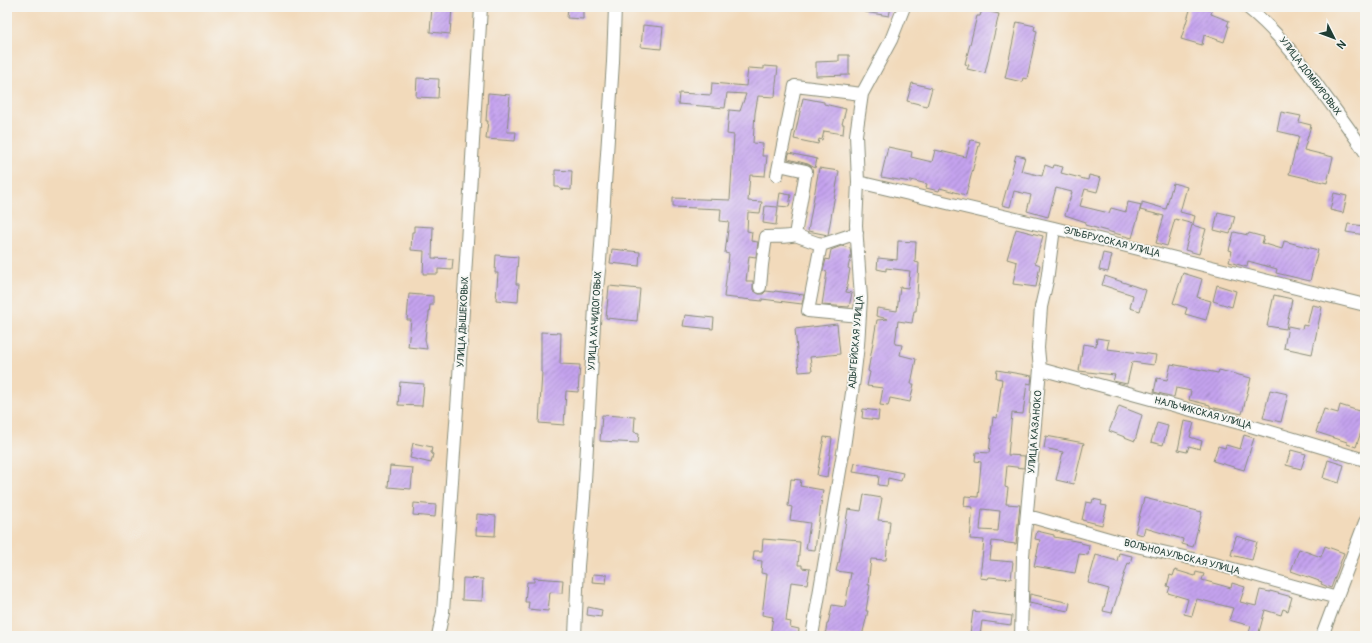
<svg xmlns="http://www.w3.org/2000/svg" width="1372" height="643" font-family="Pangolin,sans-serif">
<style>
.building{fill:url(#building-hatch);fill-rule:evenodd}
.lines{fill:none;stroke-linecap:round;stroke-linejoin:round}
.minor-casing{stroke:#888c78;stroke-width:14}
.minor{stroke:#fff;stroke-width:12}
.labels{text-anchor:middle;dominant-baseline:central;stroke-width:3.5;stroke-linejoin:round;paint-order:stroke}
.street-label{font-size:10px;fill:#1f3d34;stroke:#f6f6f2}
</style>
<defs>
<pattern id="building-hatch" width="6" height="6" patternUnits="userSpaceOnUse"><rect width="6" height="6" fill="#c5a3ee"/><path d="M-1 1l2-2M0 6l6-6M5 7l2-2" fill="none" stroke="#9f86c2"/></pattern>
</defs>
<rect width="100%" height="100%" fill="#f6f6f2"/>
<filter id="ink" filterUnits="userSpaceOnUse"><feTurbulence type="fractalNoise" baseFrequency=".025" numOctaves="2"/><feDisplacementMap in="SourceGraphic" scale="8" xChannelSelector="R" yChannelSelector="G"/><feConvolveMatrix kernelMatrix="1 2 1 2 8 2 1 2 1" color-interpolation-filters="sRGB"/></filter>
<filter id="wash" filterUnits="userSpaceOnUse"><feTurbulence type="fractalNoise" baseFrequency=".012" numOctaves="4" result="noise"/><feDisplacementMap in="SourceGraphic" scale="16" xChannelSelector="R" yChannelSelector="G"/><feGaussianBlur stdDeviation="0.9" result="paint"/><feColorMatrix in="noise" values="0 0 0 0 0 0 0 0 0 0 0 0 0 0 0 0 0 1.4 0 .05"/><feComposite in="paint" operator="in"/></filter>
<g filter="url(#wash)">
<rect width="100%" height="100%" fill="#f2dabb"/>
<g id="blocks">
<path class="building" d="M432 7H452L450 34 430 32Z
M568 7H583V19L567 18Z
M865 7H891L889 16 865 12Z
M1191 7H1205L1212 11 1211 14 1229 21 1227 26H1229L1224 42 1204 35 1202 45 1181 39Z
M982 10 999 14 985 73 967 69 969 65 965 64 977 16H980Z
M1017 22 1035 26 1034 30 1037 31 1027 79 1023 78 1022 82 1005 78Z
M643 25 663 27 661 49 641 47Z
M839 55H849V75L816 76V62L839 61Z
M764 66 778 67 776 84 775 97 758 96 755 113 753 143 763 144 762 156H767L765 176 750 175 748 201 762 202 760 213 748 212 747 231 752 232 751 241 758 242 756 257 749 256 746 281H753V290L759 294H763L766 291 774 292 775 291 804 295 802 304 762 299V301L724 297 729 254 725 253 729 222 720 221 721 209 673 207V198L730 200 734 135 727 134 729 110 740 111 746 94 727 93 725 108 678 104 679 93 711 95 712 83 746 86 748 68 764 69Z
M417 78 439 79 438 98 416 97Z
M912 83 932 88 927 106 907 101Z
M488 93 510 95 507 132H516L515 141 486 139 488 121H486Z
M803 98 824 102V104L846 109 842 124H844L843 134 824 131 822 140 819 139 818 144 794 139Z
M1281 112 1301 116 1299 122 1311 125 1304 150 1333 157 1327 183 1289 174 1299 136 1277 131Z
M971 140 980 142 966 195 940 188 939 191 926 188 927 184 911 180V182L881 177 888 147 912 152 911 157 932 162 935 150 966 157Z
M789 153 817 159 815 168 808 164 788 159Z
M1016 155 1025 157 1021 171 1042 176 1045 165 1053 168 1054 165 1063 167 1061 173 1088 180 1089 175 1101 178 1097 192 1085 189 1080 206 1109 213 1111 208 1126 212 1128 202 1142 205V202L1166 209 1173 183 1187 187 1180 212 1195 216 1193 224 1175 219 1167 246 1156 243 1164 216 1140 210 1141 206 1132 238 1085 225 1086 222 1065 215 1072 192 1056 188 1048 217 1027 211 1031 195 1014 191 1010 207 1002 205Z
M819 168 839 171 828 235 808 231Z
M555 170 572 171 571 190 560 189 559 187H555Z
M780 193 791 195 789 207 778 206Z
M1334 193 1347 196 1343 213 1330 210Z
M765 206 778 207 776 225 763 223Z
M1218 212 1235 216 1230 234 1214 230Z
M1348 224 1365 226V235L1346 232Z
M1192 225 1206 229 1199 254 1185 250Z
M414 226 433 227 432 258 453 259 452 270 438 269V274H423L424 251 411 250 412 232H414Z
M1016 229 1043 236 1035 263 1040 265 1036 287 1013 284 1017 262 1007 259Z
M1234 232 1248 235 1249 233 1264 237 1262 243 1282 249 1284 241 1318 250 1310 281 1276 273 1277 269 1248 261 1247 267 1229 262 1232 251 1229 250Z
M898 241 916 242 915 262 919 263 916 311H914L912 323 898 321 895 344 902 345 900 355 916 359 911 384H914L910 402 890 398 888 406 880 405 883 388 867 386 870 372 868 371 877 320 888 319 876 316 877 308 897 311 900 287 908 288 910 271 886 268V271L877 269 878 258 897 260Z
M841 246 850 248 851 255 848 268 850 269 846 292 852 293 849 307 822 305 827 272 823 271 826 259 829 260 831 250Z
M612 249 640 252 639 266 610 263Z
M1103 253 1112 255 1108 272 1099 270Z
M496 255 518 257 516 284H519L518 302 496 300 498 273H495Z
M1183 273 1202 279 1197 297 1211 301 1206 320 1185 314 1187 308 1173 303Z
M1105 276 1146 290 1140 311 1130 308 1133 295 1102 285Z
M1217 285 1236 291 1232 307 1213 301Z
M609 286 640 289 637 321 606 318Z
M409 294 433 296V305H430L428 321H427L425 339 427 349 408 347 411 320H407Z
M1274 295 1292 299 1286 329 1267 326Z
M1312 305 1322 307 1312 354 1284 348 1288 326 1302 329 1303 325 1307 326Z
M685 315 714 318 713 329 683 326Z
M837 324 840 354 810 357 812 371 799 372 795 329Z
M541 332 561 333 560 364 580 365 578 392 566 391 564 425 539 423 542 372H541Z
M1097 338 1109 340 1107 349 1156 355 1154 365 1132 362 1127 384 1113 381 1115 375 1079 371 1083 344 1096 346Z
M1171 364 1218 373 1219 370 1251 378 1242 414 1210 407V405L1189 400 1191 391 1176 388 1174 397 1154 392 1157 378 1167 380Z
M997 370 1032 376 1031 384 1027 383 1023 414 1012 413 1008 455 1025 456 1024 468 1007 466 1005 487 1008 488 1006 504 1020 505 1016 544 992 541 990 560 1013 562 1011 579 989 577 988 579 980 578 984 540 970 539 973 507 964 506 965 496 978 497 981 464V462L975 461 976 452 989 453 993 417 997 418 1002 379 996 378ZM982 509 1000 511 998 531 980 530Z
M400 382 424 384 422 406 398 405Z
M1270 390 1288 394 1281 422 1263 418Z
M1340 405 1365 413V420L1356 447 1347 444V442L1316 432 1324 409 1338 413Z
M1119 406 1142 415 1135 441 1109 431Z
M863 409 879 411 878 420 862 418Z
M602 415 635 417 634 432 639 433 638 443 600 441Z
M1184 421 1194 423 1190 437 1202 441 1200 449 1189 446 1187 452 1178 450Z
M1157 423 1168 426 1163 445 1151 442Z
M1244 435 1254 438 1244 470 1213 461 1218 446 1225 448 1226 445 1240 449Z
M1046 436 1084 443 1074 484 1056 480 1063 452 1044 448Z
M824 437 832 438 827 477 817 475Z
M413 443 432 447 431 453 433 454 431 463 410 458Z
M1291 450 1306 454 1301 469 1286 465Z
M1328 460 1344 465 1339 483 1323 478Z
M855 463 903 473 901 481 888 478 887 486 878 485 879 476 853 472Z
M390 466 413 468 411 489 388 487Z
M791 479 801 480 800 486 823 490 815 550 806 549 810 523 790 520 792 507 788 506Z
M864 495 882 498 878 520 890 521 886 560 871 559 868 585H870L866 611H868L862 636H825L827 624H828L832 605 845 607 851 573 836 571 838 563H839L848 509 861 511Z
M1144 498 1202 512 1193 547 1182 544 1183 539 1145 528 1143 535 1135 533Z
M1093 499 1102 501 1101 505 1107 506 1102 525 1082 520 1086 502 1092 503Z
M414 503 436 505 435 517 413 515Z
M477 514 496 516 495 536 476 535Z
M1037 531 1054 535V537L1081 542V543L1089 545 1088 555 1079 554 1075 573 1034 566 1040 540 1035 539Z
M1236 536 1257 542 1252 560 1231 555Z
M763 539 800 542 798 565H802V568L810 569 807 584 791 582 786 621 791 622 790 627 799 629 798 636H770L773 617 762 615 767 574 761 573 762 561 753 560 754 551H762Z
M1325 546 1344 553 1331 588 1321 584 1322 582 1291 571 1299 549 1321 557Z
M1119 553 1132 556 1130 564 1128 563 1112 613 1103 611 1109 589 1088 583 1096 555 1117 561Z
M1175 570 1195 576 1196 572 1204 574 1202 580 1231 588 1232 583 1245 587 1240 602 1256 606 1260 590 1270 592V591L1292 597 1288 611 1283 609 1281 615 1265 610 1258 636H1248L1251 626 1229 620 1233 608 1197 599 1192 616 1184 614 1188 599 1168 593 1170 587 1167 586 1170 575 1173 576Z
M593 574 607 575 606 583 592 582Z
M463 578 483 579 482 601 462 600Z
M534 578 563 580 562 593 550 592 548 611 528 609 529 602H525L527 582H534Z
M1030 594 1070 603 1068 611 1029 603Z
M588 607 602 610 601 617 587 615Z
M973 611 1012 616 1011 625 982 621 980 635 970 634Z"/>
</g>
</g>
<g filter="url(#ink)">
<use href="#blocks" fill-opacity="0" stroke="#888c78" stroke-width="1"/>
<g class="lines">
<g class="minor-casing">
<path id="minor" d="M1247 7C1277 31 1300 60 1322 92 1337 112 1352 132 1365 152
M779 165 806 171 795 235 817 243 824 244 857 233
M777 175 795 86 862 94
M858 182 1054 228 1365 305
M821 244 808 311 860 316
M760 287 762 265 766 237C776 236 786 238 795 235
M1040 369 1254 427 1365 460
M1028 516 1123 543 1215 564 1337 598
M438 636 443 612 458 394 481 7
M575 636 578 566 584 498 595 307 600 261 613 62 615 7
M812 636 844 447 854 379 858 345 861 298 856 225 858 182 856 135 862 94 891 40 904 7
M1021 636 1023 556 1040 369 1038 348 1041 307 1047 281 1054 228
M1322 636 1365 522"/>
</g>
<use href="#minor" class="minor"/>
</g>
</g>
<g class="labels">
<g class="street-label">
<text transform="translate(1310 76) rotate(53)">УЛИЦА ДОМБИРОВЫХ</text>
<text transform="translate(1112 242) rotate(14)">ЭЛЬБРУССКАЯ УЛИЦА</text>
<text transform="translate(595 321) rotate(-86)">УЛИЦА ХАЧИДОГОВЫХ</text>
<text transform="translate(463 322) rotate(-87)">УЛИЦА ДЫШЕКОВЫХ</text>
<text transform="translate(856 342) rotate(-85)">АДЫГЕЙСКАЯ УЛИЦА</text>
<text transform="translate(1203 413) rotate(15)">НАЛЬЧИКСКАЯ УЛИЦА</text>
<text transform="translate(1035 432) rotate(-85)">УЛИЦА КАЗАНОКО</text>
<text transform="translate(1182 557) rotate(14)">ВОЛЬНОАУЛЬСКАЯ УЛИЦА</text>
</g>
</g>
<rect width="1372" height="643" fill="none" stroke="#f6f6f2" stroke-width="24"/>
<g transform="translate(1334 38) rotate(132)" stroke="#f6f6f2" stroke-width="3" paint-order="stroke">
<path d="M0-3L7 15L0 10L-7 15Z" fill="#1f3d34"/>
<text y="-6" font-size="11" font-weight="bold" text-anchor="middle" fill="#1f3d34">N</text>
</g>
</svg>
